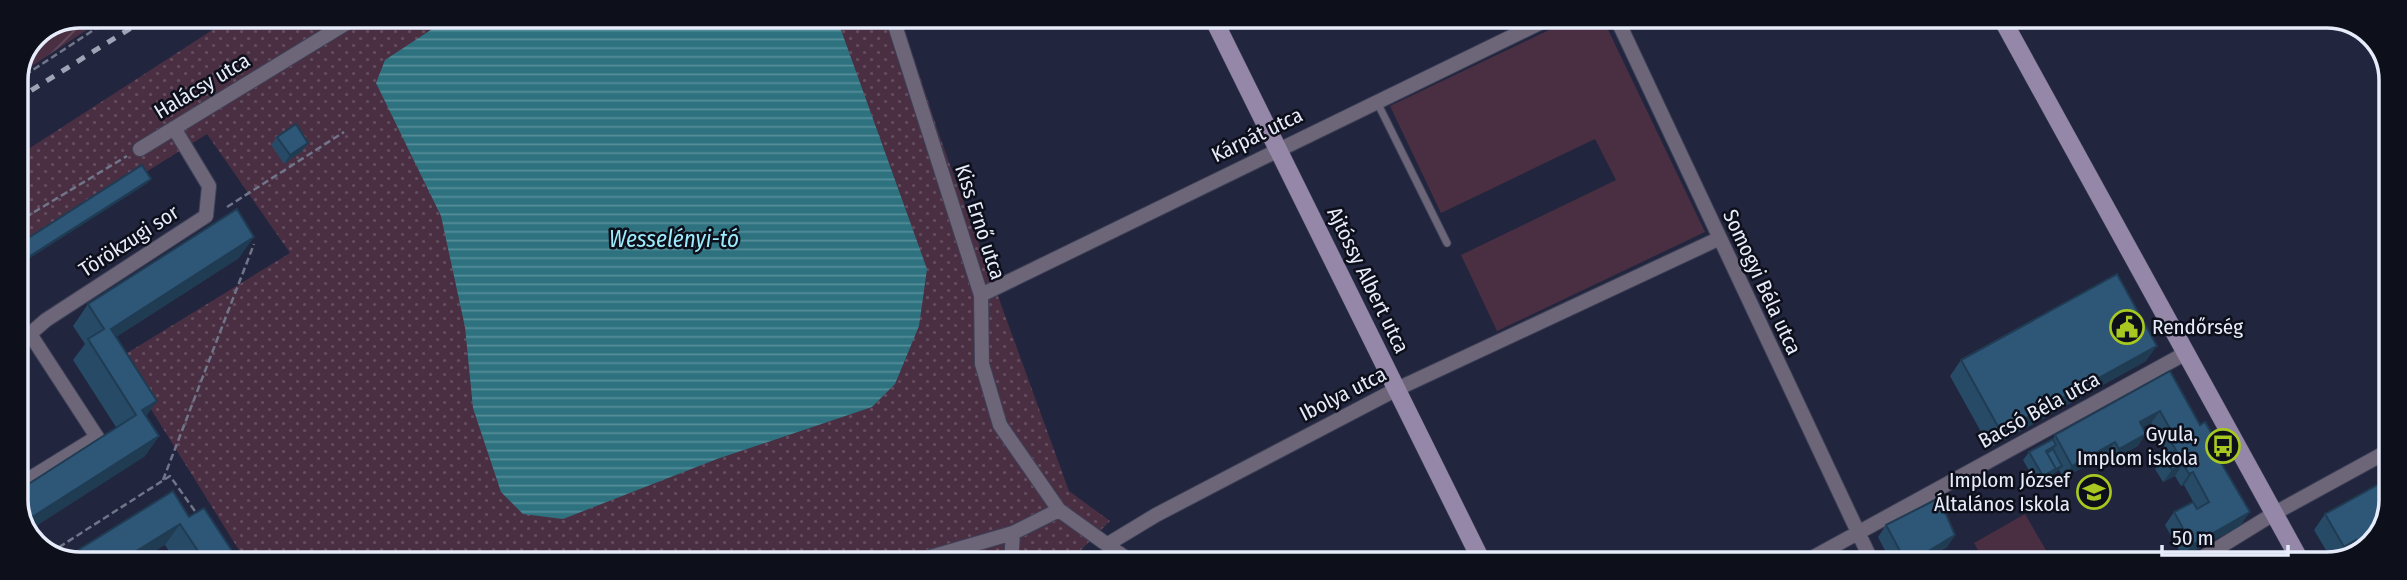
<svg xmlns="http://www.w3.org/2000/svg" width="2407" height="580" font-family="'Fira Sans Condensed',sans-serif">
<style>
.grass{fill:url(#grass-dots)}
.park{fill:#4a2f43}
.garden{fill:url(#garden-furrows)}
.water{fill:url(#water-rules)}
.lines{fill:none;stroke-linecap:round;stroke-linejoin:round}
.lane-casing{stroke:#3d4158;stroke-width:9}
.street-casing{stroke:#3d4158;stroke-width:16}
.secondary-casing{stroke:#3d4158;stroke-width:19}
.path{stroke:#707589;stroke-width:2.5;stroke-dasharray:7 3.5;stroke-linecap:butt}
.lane{stroke:#6d6578;stroke-width:7}
.street{stroke:#6d6578;stroke-width:14}
.secondary{stroke:#9587a7;stroke-width:18}
.rail{stroke:#9fa3b6;stroke-width:5;stroke-dasharray:9 9;stroke-linecap:butt}
.wall{fill:#274a66}
.shaded-wall{fill:#203c53}
.building{fill:#2d5677;stroke:#203c53;stroke-width:2}
.labels{text-anchor:middle;dominant-baseline:central;stroke-width:5;stroke-linejoin:round;paint-order:stroke}
.street-label{font-size:21px;fill:#e7ecfb;stroke:#0d0f1a}
.poi-label{font-size:21px;fill:#e7ecfb;stroke:#0d0f1a;text-anchor:end}
.water-label{font-size:23px;font-style:italic;fill:#9decfe;stroke:#0d0f1a}
.rim{fill:none;stroke:#e7ecfb;stroke-width:3.5}
</style>
<defs>
<pattern id="grass-dots" width="8" height="8" patternUnits="userSpaceOnUse" patternTransform="scale(1.75)"><rect width="8" height="8" fill="#4a2f43"/><path d="M2 2h.1M6 6h.1" fill="none" stroke="#644d5f" stroke-width="1.8" stroke-linecap="round"/></pattern>
<pattern id="garden-furrows" width="10" height="10" patternUnits="userSpaceOnUse" patternTransform="scale(1.75)"><rect width="10" height="10" fill="#4a2f43"/><path d="M-1 1l2-2M0 10L10 0M9 11l2-2" fill="none" stroke="#644d5f"/></pattern>
<pattern id="water-rules" width="6" height="5" patternUnits="userSpaceOnUse" patternTransform="scale(1.75)"><rect width="6" height="5" fill="#2e7280"/><path d="M0 2.5h6" fill="none" stroke="#568d99"/></pattern>
</defs>
<rect width="100%" height="100%" fill="#21253d"/>
<path class="grass" d="M234 16H900L940 137 1069 491 1110 521 1067 564 247 563 119 358 290 253 207 134 16 253V157Z"/>
<path class="park" d="M1576 17H1602L1705 232 1497 331 1461 255 1616 180 1595 139 1441 213 1390 106Z
M2025 514 2054 564H1986L1974 543Z"/>
<path class="garden" d="M80 16H108L18 75 35 34Z"/>
<path class="water" d="M452 16H836L927 269 919 326 895 384 872 407 717 459 563 519 523 514 501 492 473 408 465 327 441 216 376 83 385 60Z"/>
<g class="lines">
<g class="lane-casing">
<path id="lane" d="M1377 102 1447 243"/>
</g>
<g class="street-casing">
<path id="street" d="M892 16 981 295 982 364 1000 425 1059 510 1134 564
M1616 17 1873 564
M140 149 358 16
M981 295 1552 17
M16 346 46 320 206 216 209 186 174 128
M16 487 97 437 30 334
M1108 544 1156 515 1397 389 1718 239
M910 563 1013 533 1059 510
M1011 563 1013 533
M1801 564 2186 353
M2192 564 2275 513 2390 450"/>
</g>
<g class="secondary-casing">
<path id="secondary" d="M1212 16 1483 564
M2001 17 2302 564"/>
</g>
<path class="path" d="M16 81 115 16
M227 207 344 132
M16 223 127 156
M163 480 254 244
M50 553 170 476 197 514"/>
<use href="#lane" class="lane"/>
<use href="#street" class="street"/>
<use href="#secondary" class="secondary"/>
<path class="rail" d="M16 100 150 16"/>
</g>
<path class="wall" d="M277 137 308 143 302 151 284 164 271 145Z
M239 258 116 337 146 416 159 436 144 457 116 427 73 360 85 344 73 326 88 304Z
M1961 360 2146 361 1990 448 1950 376Z
M2170 371 2200 425 2226 458 2222 463 2241 525 2183 557 2165 525 2174 512 2197 509 2184 485 2181 486 2175 476 2163 482 2155 469 2164 457 2163 454 2166 449 2151 423 2143 427 2138 446 2110 461 2106 454 2064 478 2059 470 2053 474 2050 477 2037 485 2023 460 2029 452 2053 439 2055 435Z
M2390 478 2366 551 2346 558 2345 556 2333 562 2314 530 2325 514Z
M189 517 240 563H177L165 545 67 563Z
M1886 525 1955 535 1947 547 1919 564H1892L1878 537Z"/>
<path class="shaded-wall" d="M308 143 302 151 284 164 290 155Z
M151 179 148 183 16 267V265Z
M254 237 239 258 96 350 111 329Z
M2157 346 2146 361 1990 448 2001 432Z
M157 401 142 422V410Z
M2160 411 2151 423 2131 434 2140 422Z
M2146 434 2138 446 2110 461 2119 449Z
M159 436 144 457 27 532 23 523Z
M2115 442 2106 454 2064 478 2072 466Z
M2183 464 2175 476 2163 482 2172 470Z
M2062 466 2059 470 2053 474 2050 477 2037 485 2043 476Z
M2193 472 2184 485 2181 486 2189 474Z
M2250 512 2241 525 2183 557 2192 545Z
M180 524 165 545 136 563H117Z
M1955 535 1947 547 1919 564H1908Z
M2356 540 2345 556 2333 562 2344 547Z"/>
<path class="building" d="M296 124 308 143 290 155 277 137Z
M142 165 151 179 16 265V246Z
M237 209 254 237 111 329 157 401 142 410 159 436 23 523 16 508V492L136 415 88 339 104 329 88 304Z
M2117 274 2157 346 2001 432 1961 360Z
M2170 371 2200 425 2205 422 2226 458 2220 461 2250 512 2192 545 2174 512 2193 502 2197 509 2209 502 2193 472 2189 474 2183 464 2172 470 2164 457 2176 450 2171 442 2176 439 2160 411 2140 422 2146 434 2119 449 2115 442 2072 466 2055 435Z
M2053 439 2056 445 2046 451 2056 469 2043 476 2029 452Z
M2053 449 2062 466 2052 471 2056 469 2047 453Z
M2390 478V513L2366 551 2362 552 2356 540 2344 547 2325 514Z
M173 491 189 517 204 508 240 563H206L180 524 117 563H67L62 560Z
M1939 498 1955 535 1907 564 1886 525Z"/>
<defs>
<g id="civic-ring" transform="scale(1.75)"><circle r="9.5" fill="#0d0f1a" stroke="#a6c820" stroke-width="1.5"/><path d="M-.6-6.5H3V-4.5H.6V-3L4-1V1h2V6H-6V1h2V-1L-.6-3ZM-1.2 2.5V6h2.4V2.5Z" fill="#a6c820"/></g>
<g id="bus-ring" transform="scale(1.75)"><circle r="9.5" fill="#0d0f1a" stroke="#a6c820" stroke-width="1.5"/><path d="M-5-6H5V4H4V6H2V4H-2V6H-4V4H-5ZM-3.5-4V0h7V-4ZM-3.5 1.2v1.5H-2V1.2ZM2 1.2v1.5H3.5V1.2Z" fill="#a6c820"/></g>
<g id="school-ring" transform="scale(1.75)"><circle r="9.5" fill="#0d0f1a" stroke="#a6c820" stroke-width="1.5"/><path d="M0-5L7-2L0 1L-7-2ZM-4 1L0 2.5L4 1V4Q0 6-4 4Z" fill="#a6c820"/></g>
</defs>
<g fill-rule="evenodd">
<use href="#civic-ring" x="2127" y="327"/>
<use href="#bus-ring" x="2223" y="446"/>
<use href="#school-ring" x="2094" y="492"/>
</g>
<g class="labels">
<g class="street-label">
<text transform="translate(202 86) rotate(-31)">Halácsy utca</text>
<text transform="translate(1257 135) rotate(-26)">Kárpát utca</text>
<text transform="translate(980 222) rotate(72)">Kiss Ernő utca</text>
<text transform="translate(129 241) rotate(-33)">Törökzugi sor</text>
<text transform="translate(1368 280) rotate(64)">Ajtóssy Albert utca</text>
<text transform="translate(1762 282) rotate(65)">Somogyi Béla utca</text>
<text transform="translate(1343 394) rotate(-27)">Ibolya utca</text>
<text transform="translate(2039 410) rotate(-29)">Bacsó Béla utca</text>
</g>
<g class="poi-label">
<text x="2152" y="327" text-anchor="start">Rendőrség</text>
<text x="2198" y="434">Gyula,<tspan x="2198" dy="24">Implom iskola</tspan></text>
<text x="2070" y="480">Implom József<tspan x="2070" dy="24">Általános Iskola</tspan></text>
</g>
<g class="water-label">
<text x="674" y="239">Wesselényi-tó</text>
</g>
</g>
<path d="M0 0H2407V580H0ZM80 28H2327A52 52 0 0 1 2379 80V500A52 52 0 0 1 2327 552H80A52 52 0 0 1 28 500V80A52 52 0 0 1 80 28Z" fill="#0d0f1a" fill-rule="evenodd"/>
<path class="rim" d="M80 28H2327A52 52 0 0 1 2379 80V500A52 52 0 0 1 2327 552H80A52 52 0 0 1 28 500V80A52 52 0 0 1 80 28Z"/>
<path d="M2162 545v10h126v-10" fill="none" stroke="#e7ecfb" stroke-width="3.5"/>
<text x="2172" y="545" font-size="21" fill="#e7ecfb" stroke="#0d0f1a" stroke-width="5" paint-order="stroke">50 m</text>
</svg>
